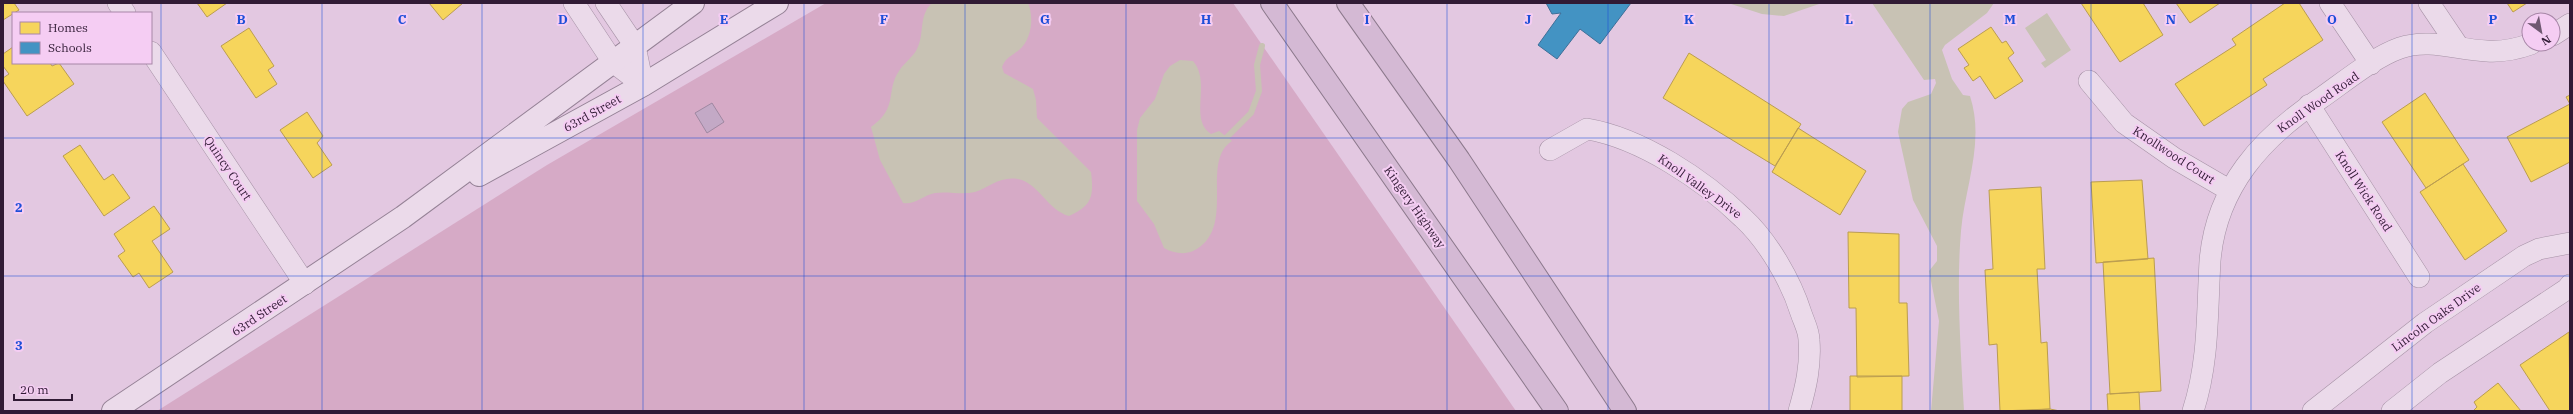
<svg xmlns="http://www.w3.org/2000/svg" width="2573" height="414" font-family="'IBM Plex Serif',serif">
<style>
.green{fill:#d6aac6}
.water{fill:#c8c2b4}
.homes{fill:#f6d55c;stroke:#bb9d50}
.schools{fill:#4393c3;stroke:#3e6f98}
.lines{fill:none;stroke-linecap:round;stroke-linejoin:round}
.stream{stroke:#c8c2b4;stroke-width:6}
.building{fill:#c3a9c6;stroke:#9f88a1}
.street-casing{stroke:#a692a6;stroke-width:22}
.secondary-casing{stroke:#958296;stroke-width:24}
.highway-casing{stroke:#8c798c;stroke-width:24}
.street{stroke:#ebdaea;stroke-width:21}
.secondary{stroke:#ebdaea;stroke-width:22}
.highway{stroke:#d4b9d4;stroke-width:22}
.grid{fill:none;stroke:#1d4ed8;stroke-width:1;stroke-opacity:0.55}
.labels{text-anchor:middle;dominant-baseline:central;stroke-width:4;stroke-linejoin:round;paint-order:stroke}
.street-label{font-size:12px;fill:#311b35;stroke:#f5cdf3}
.grid-label{font-size:13px;text-anchor:middle;font-weight:bold;fill:#1d4ed8;stroke:#f5cdf3;stroke-width:4;stroke-linejoin:round;paint-order:stroke}
</style>
<rect width="100%" height="100%" fill="#e3c8e1"/>
<path class="green" d="M826 3H1233L1516 411H157L547 165Z"/>
<path class="water" d="M932 3H1028C1034 17 1032 39 1019 50 1012 56 1006 57 1002 67L1004 73 1033 89 1036 100 1037 118 1091 172C1094 196 1092 206 1069 216 1047 210 1039 183 1018 179 1000 176 990 187 975 192 962 195 948 191 935 193 924 195 915 205 903 203L880 160 871 127C899 107 885 92 899 71 904 63 913 57 917 49 925 33 918 16 932 3Z
M1728 3H1822L1784 16 1762 14Z
M1872 3H1994L1987 13 1945 45 1942 50 1952 79 1963 95 1970 96C1985 142 1965 186 1961 231 1956 289 1961 353 1964 411H1931L1939 321 1929 271 1937 261V246L1913 200 1898 132 1902 109 1908 102 1931 94 1936 83 1935 79 1924 80Z
M2047 13 2071 50 2045 68 2041 63 2046 60 2025 28Z
M1180 60 1193 61C1212 83 1188 118 1211 134L1219 131 1232 141C1199 162 1238 229 1193 251 1184 255 1173 253 1164 248L1154 224 1137 201V130L1140 118 1155 99 1164 74 1170 66Z"/>
<path class="homes" d="M3 3H14L19 10 3 20Z
M197 3H227L207 17Z
M429 3H463L443 20Z
M2081 3H2143L2163 35 2120 62Z
M2176 3H2220L2190 23Z
M2285 3H2299L2323 40 2263 79 2267 85 2204 126 2175 84 2236 45 2232 39Z
M2507 3H2527L2513 12Z
M1991 27 2002 43 2006 41 2014 53 2008 58 2023 81 1995 99 1980 76 1973 81 1964 68 1969 65 1958 49Z
M249 28 274 66 268 70 277 84 256 98 221 46Z
M13 47V63H50L52 66 59 63 74 84 27 116 3 81V78L9 74 3 66V54Z
M1689 53 1801 124 1775 166 1663 98Z
M2425 93 2469 160 2426 188 2382 122Z
M2570 95V162L2531 182 2507 137 2570 104 2566 97Z
M307 112 323 136 317 143 332 165 313 178 280 130Z
M1798 128 1866 171 1840 215 1772 172Z
M80 145 104 180 113 174 130 198 104 216 63 156Z
M2463 164 2507 231 2465 260 2420 192Z
M2142 180 2148 259 2096 263 2091 182Z
M2041 187 2045 269H2037L2041 343 2047 342 2050 409 2000 411 1997 344 1989 345 1985 270 1993 269 1989 190Z
M154 206 170 229 152 241 173 272 149 288 139 273 133 277 118 256 125 251 114 234Z
M1848 232 1899 234V303H1907L1909 376 1857 377 1856 308H1849Z
M2154 258 2161 391 2110 394 2103 262Z
M2569 332 2570 411H2550L2520 365Z
M1850 376H1902V411H1850Z
M2498 383 2521 411H2473L2477 407 2474 402Z
M2139 392 2140 411H2108L2107 394Z
M2050 409 2060 411H2018Z"/>
<path class="schools" d="M1546 3H1631L1600 44 1580 29 1557 59 1538 45 1561 13 1552 14Z"/>
<g class="lines">
<path class="stream" d="M1227 137 1251 113 1259 91 1257 65 1262 46"/>
</g>
<path class="building" d="M712 103 724 122 707 133 695 113Z"/>
<g class="lines">
<g class="street-casing">
<path id="street" d="M118 3 125 13
M574 3 613 62 643 85
M606 3 635 46 643 85
M2330 3 2371 64
M2429 3 2458 46
M2553 35 2570 24
M151 52 305 284
M2089 81 2124 123 2174 158 2229 190
M2309 105 2419 277
M1550 150 1587 129C1641 138 1704 180 1743 218 1768 241 1791 281 1801 313 1804 322 1809 331 1809 340 1811 365 1806 387 1799 411
M2193 411C2209 362 2207 313 2210 261 2216 187 2262 137 2321 98 2344 82 2374 57 2400 48 2430 38 2457 50 2487 51 2502 52 2517 49 2531 44
M2313 411 2425 323 2524 256 2539 249 2570 243
M2392 411 2440 373 2567 289 2570 285"/>
</g>
<g class="secondary-casing">
<path id="secondary" d="M479 175 643 85 777 3
M113 411 403 217 693 3"/>
</g>
<g class="highway-casing">
<path id="highway" d="M1272 3 1557 411
M1348 3 1459 160 1625 411"/>
</g>
<use href="#street" class="street"/>
<use href="#secondary" class="secondary"/>
<use href="#highway" class="highway"/>
</g>
<path class="grid" d="M161 3V411M322 3V411M482 3V411M643 3V411M804 3V411M965 3V411M1126 3V411M1286 3V411M1447 3V411M1608 3V411M1769 3V411M1930 3V411M2091 3V411M2251 3V411M2412 3V411M3 138H2570M3 276H2570"/>
<g class="labels">
<g class="street-label">
<text transform="translate(2318 102) rotate(-35)">Knoll Wood Road</text>
<text transform="translate(592 113) rotate(-29)">63rd Street</text>
<text transform="translate(2174 155) rotate(33)">Knollwood Court</text>
<text transform="translate(228 168) rotate(56)">Quincy Court</text>
<text transform="translate(1700 186) rotate(36)">Knoll Valley Drive</text>
<text transform="translate(2364 191) rotate(57)">Knoll Wick Road</text>
<text transform="translate(1415 207) rotate(55)">Kingery Highway</text>
<text transform="translate(259 315) rotate(-34)">63rd Street</text>
<text transform="translate(2436 317) rotate(-36)">Lincoln Oaks Drive</text>
</g>
</g>
<g class="grid-label">
<text x="241" y="24">B</text>
<text x="402" y="24">C</text>
<text x="563" y="24">D</text>
<text x="724" y="24">E</text>
<text x="884" y="24">F</text>
<text x="1045" y="24">G</text>
<text x="1206" y="24">H</text>
<text x="1367" y="24">I</text>
<text x="1528" y="24">J</text>
<text x="1689" y="24">K</text>
<text x="1849" y="24">L</text>
<text x="2010" y="24">M</text>
<text x="2171" y="24">N</text>
<text x="2332" y="24">O</text>
<text x="2493" y="24">P</text>
<text x="19" y="212">2</text>
<text x="19" y="350">3</text>
</g>
<rect width="2573" height="414" fill="none" stroke="#311b35" stroke-width="8"/>
<rect x="12" y="12" width="140" height="52" fill="#f5cdf3" stroke="#a786a7"/>
<rect x="20" y="22" width="20" height="12" fill="#f6d55c" stroke="#a786a7"/>
<text x="48" y="32" font-size="12" fill="#311b35">Homes</text>
<rect x="20" y="42" width="20" height="12" fill="#4393c3" stroke="#a786a7"/>
<text x="48" y="52" font-size="12" fill="#311b35">Schools</text>
<g transform="translate(2541 32) rotate(148)"><circle r="19" fill="#f5cdf3" stroke="#a786a7"/>
<path d="M0-3L7 15L0 10L-7 15Z" fill="#6f5871"/>
<text y="-6" font-size="11" font-weight="bold" text-anchor="middle" fill="#311b35">N</text>
</g>
<path d="M14 394v6h58v-6" fill="none" stroke="#311b35" stroke-width="2"/>
<text x="20" y="394" font-size="12" fill="#311b35" stroke="#f5cdf3" stroke-width="3" paint-order="stroke">20 m</text>
</svg>
